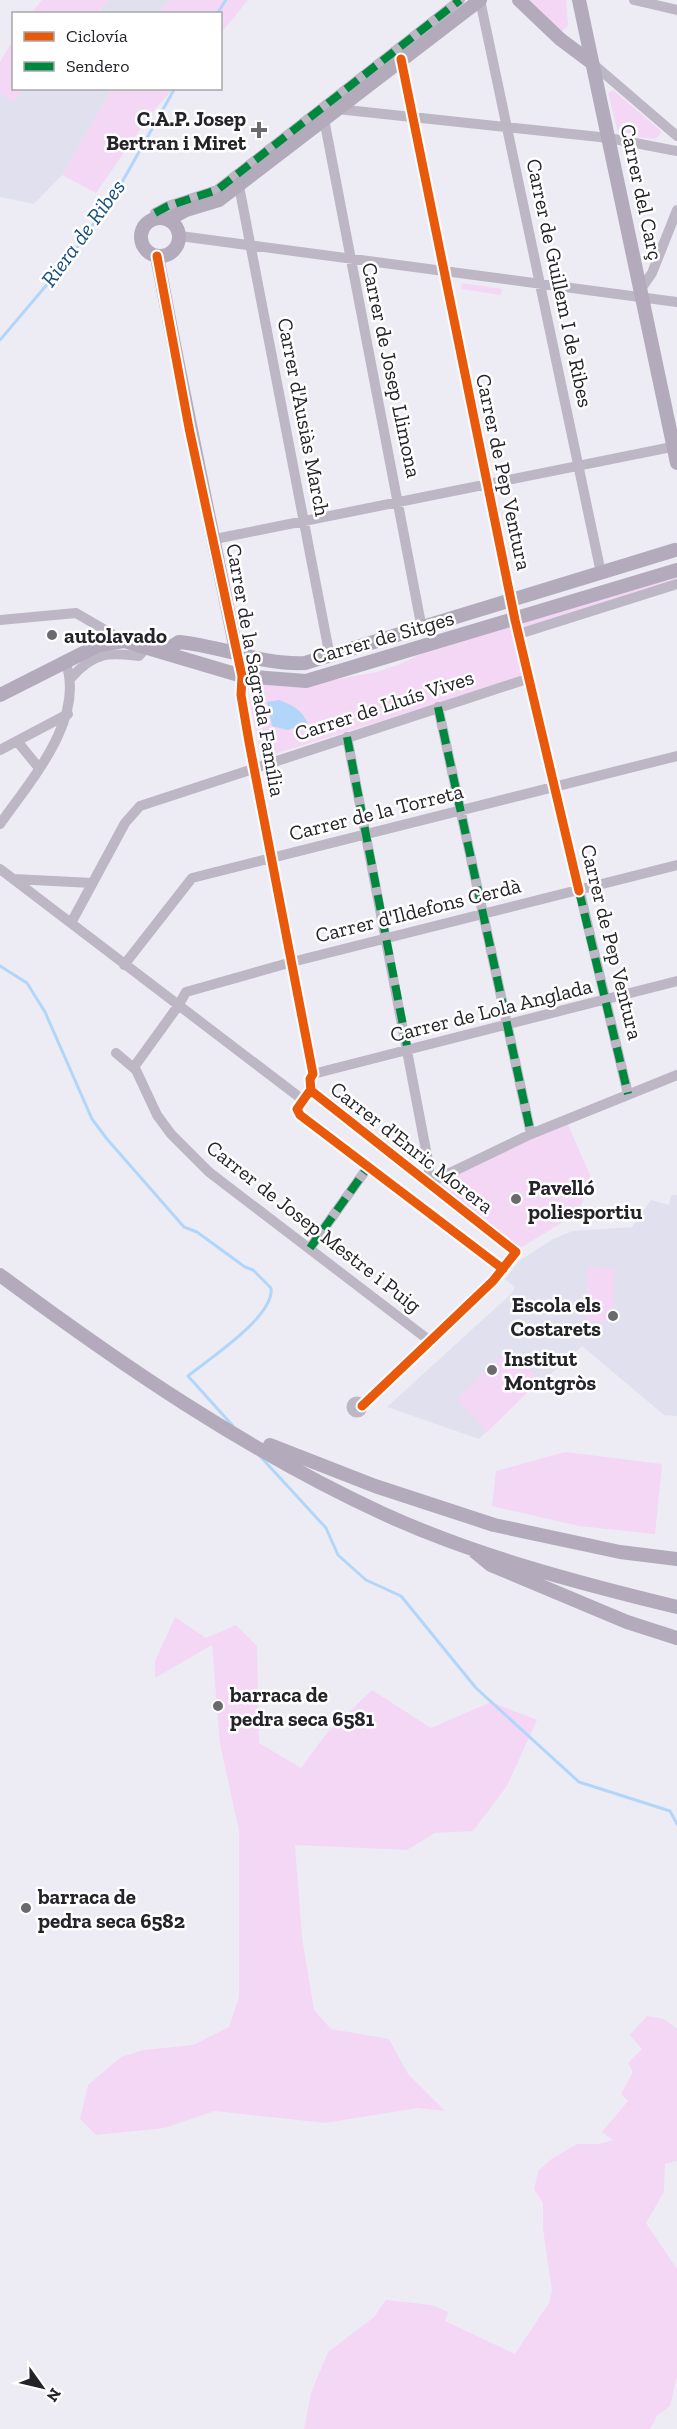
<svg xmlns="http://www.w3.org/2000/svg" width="677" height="2429" font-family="'Zilla Slab',serif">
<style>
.built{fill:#e1e0ef}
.green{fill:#f4d7f5}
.water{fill:#b1d6fa}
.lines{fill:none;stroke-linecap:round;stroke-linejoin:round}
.stream{stroke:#b1d6fa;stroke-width:3}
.street{stroke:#bdb6c4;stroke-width:10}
.secondary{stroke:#b3abbc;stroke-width:14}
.quiet{stroke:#00873e;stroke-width:8;stroke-dasharray:15 8;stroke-linecap:butt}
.cycleway-casing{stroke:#fff;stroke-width:13}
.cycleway{stroke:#e8590c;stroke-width:9}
.poi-dot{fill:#6a6970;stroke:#fff;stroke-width:2}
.labels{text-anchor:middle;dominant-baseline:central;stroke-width:5;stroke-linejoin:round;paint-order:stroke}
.poi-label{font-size:21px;font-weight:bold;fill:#242329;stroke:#fff;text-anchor:start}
.street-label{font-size:21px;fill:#242329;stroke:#fff}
.water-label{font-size:22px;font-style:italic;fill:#164f7d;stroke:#fff}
</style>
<rect width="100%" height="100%" fill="#edecf4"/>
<path class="built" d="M109 0H170L159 13 96 14Z
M25 89H112L62 175 34 204 0 197V93L13 102Z
M671 1195H677V1416L664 1415 582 1346 542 1382 540 1380 479 1439 387 1407 512 1293 515 1287 505 1279 519 1261 553 1239 573 1231 632 1227 651 1200 669 1205Z"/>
<path class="green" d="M42 0H109L96 13H31Z
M170 0H248L221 33 220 14 159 13Z
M524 0H566L568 25 561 33Z
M13 40 14 88 25 89 13 102 0 93V62Z
M112 89H173L151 114 96 193 62 175Z
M613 90 660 130 661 133 655 139 633 137 632 133 618 132 608 93Z
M462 283 502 289 501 295 461 289Z
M677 575V581L522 631 519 623Z
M514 625 527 676 274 754 259 746 250 702 264 685 294 687 377 672 398 665 425 652Z
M566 1120 593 1182 576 1214 514 1252 429 1183Z
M587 1267 614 1268V1322H586Z
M510 1348 540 1380 487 1432 456 1399Z
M565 1452 662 1464 655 1534 579 1526 492 1506 496 1471Z
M175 1617 206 1638 236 1625 257 1646 259 1743 301 1768 326 1734 372 1690 431 1728 491 1702 537 1720 507 1786 473 1831 435 1833 407 1850 295 1845 302 1937 314 2010 331 2029 389 2039 408 2074 445 2111 417 2108 325 2123 214 2111 165 2128 96 2135 80 2119 88 2085 121 2057 144 2050 193 2045 229 2027 239 1997V1831L220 1744 212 1645 155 1678V1661Z
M647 2016 664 2019 677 2029V2161L665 2164 664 2192 646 2223 677 2269V2376L670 2406 657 2416 650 2429H304L311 2393 328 2352 374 2317 386 2300 432 2305 448 2312 445 2321 515 2354 549 2303 552 2291 543 2229V2203L534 2190 538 2171 550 2160 577 2144H599L613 2140 602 2132 628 2101 621 2094 633 2072 628 2063 642 2049 630 2035Z"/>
<path class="water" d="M279 700C293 705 302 710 308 724L287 730 272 726 267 702Z"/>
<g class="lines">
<path class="stream" d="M217 14 226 0
M0 340 72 255 121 184 175 88
M0 966 27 983 45 1012 92 1119 107 1139 184 1227 197 1232 245 1267 253 1270 271 1288C275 1316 209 1359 188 1376L233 1426
M259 1455 326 1528 338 1555 366 1580 401 1596 476 1688 579 1782 670 1811 677 1824"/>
<path class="street" d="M480 0 601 573
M634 0 677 10
M401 59 515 620 628 1094
M592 63 677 136
M337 109 609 138 677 151
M324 119 422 629
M239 186 330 657
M155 213 168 206 217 190 460 0
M180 236 677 302
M641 289 652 273 677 210
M215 539 677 446
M0 620 76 613 124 641
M519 634 677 584
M237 655 242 676 241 695 249 742 313 1074 310 1079 311 1091
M72 677C93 653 108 652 139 656L147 647
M438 707 531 1134
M347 737 429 1166V1183
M17 741 39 768
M0 750 68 714
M0 824C31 780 87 717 65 661
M0 869 303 1100
M14 879 92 883
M71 923 125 823 140 806 530 678
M124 965 192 878 677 756
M116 1053 136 1070 157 1115 171 1134 209 1172 430 1341
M134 1067 178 1006 186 992 292 962 677 865
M313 1074 677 981
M429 1183 531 1134 677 1075
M310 1248 368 1167
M351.5 1407a5.5 5.5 0 1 1 11 0a5.5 5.5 0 1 1-11 0Z
M362 1405 493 1281 516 1252 314 1093 309 1092 297 1109 300 1115 503 1269"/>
<path class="secondary" d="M519 0 560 39 592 63
M579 0 677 463
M141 237a19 19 0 1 1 38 0a19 19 0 1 1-38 0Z
M169 219 186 210 219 200 480 0
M157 256C182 390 210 522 237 655
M165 651 179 642C222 646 261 665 305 663L675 550
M0 695 99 645 124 641 242 676 306 681 677 570
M0 1275C120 1364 247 1451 384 1514 476 1556 578 1583 677 1607
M270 1445 375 1486 494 1525 620 1552 677 1559
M474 1551 491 1565 627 1622 677 1638"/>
<path class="quiet" d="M155 213 168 206 217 190 460 0
M438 707 531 1134
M347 737 408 1051
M579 891 628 1094
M310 1248 368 1167"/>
<g class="cycleway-casing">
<path id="cycleway" d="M401 59 515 620 579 891
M157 256 189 428 242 676 241 695 249 742 313 1074 310 1079 311 1091
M362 1406 493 1281 516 1252 314 1093 309 1092 297 1109 300 1115 503 1269"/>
</g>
<use href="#cycleway" class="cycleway"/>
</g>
<g class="poi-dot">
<path d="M256 121h6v6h6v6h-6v6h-6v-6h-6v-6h6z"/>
<circle cx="52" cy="635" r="6"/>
<circle cx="516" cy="1199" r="6"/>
<circle cx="613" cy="1316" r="6"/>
<circle cx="492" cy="1370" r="6"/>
<circle cx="218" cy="1706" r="6"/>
<circle cx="26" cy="1908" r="6"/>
</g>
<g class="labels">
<g class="poi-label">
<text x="246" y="118" text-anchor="end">C.A.P. Josep<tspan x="246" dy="24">Bertran i Miret</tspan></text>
<text x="64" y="635">autolavado</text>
<text x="528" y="1187">Pavelló<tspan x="528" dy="24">poliesportiu</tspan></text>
<text x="601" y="1304" text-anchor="end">Escola els<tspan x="601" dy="24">Costarets</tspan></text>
<text x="504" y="1358">Institut<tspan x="504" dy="24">Montgròs</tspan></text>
<text x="230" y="1694">barraca de<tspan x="230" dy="24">pedra seca 6581</tspan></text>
<text x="38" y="1896">barraca de<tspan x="38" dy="24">pedra seca 6582</tspan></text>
</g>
<g class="street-label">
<text transform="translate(642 192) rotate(78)">Carrer del Carç</text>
<text transform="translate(560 283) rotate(78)">Carrer de Guillem I de Ribes</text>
<text transform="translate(392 370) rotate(78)">Carrer de Josep Llimona</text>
<text transform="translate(304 417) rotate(79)">Carrer d'Ausiàs March</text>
<text transform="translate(504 472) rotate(78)">Carrer de Pep Ventura</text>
<text transform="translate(383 637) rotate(-16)">Carrer de Sitges</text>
<text transform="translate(256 670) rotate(80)">Carrer de la Sagrada Família</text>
<text transform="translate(384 705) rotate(-18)">Carrer de Lluís Vives</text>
<text transform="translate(376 812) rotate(-14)">Carrer de la Torreta</text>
<text transform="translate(418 910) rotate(-14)">Carrer d'Ildefons Cerdà</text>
<text transform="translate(612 942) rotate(76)">Carrer de Pep Ventura</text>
<text transform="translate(491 1010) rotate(-14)">Carrer de Lola Anglada</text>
<text transform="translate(412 1147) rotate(38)">Carrer d'Enric Morera</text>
<text transform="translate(314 1226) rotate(38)">Carrer de Josep Mestre i Puig</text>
</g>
<g class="water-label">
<text transform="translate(83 233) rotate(-54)">Riera de Ribes</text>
</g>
</g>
<rect x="12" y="12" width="210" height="78" fill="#ffffff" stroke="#a7a7a9" stroke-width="1.5"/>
<rect x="24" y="32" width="30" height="9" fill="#e8590c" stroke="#a7a7a9" stroke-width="1.5"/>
<text x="66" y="42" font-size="18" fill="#242329">Ciclovía</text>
<rect x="24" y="62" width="30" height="9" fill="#00873e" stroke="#a7a7a9" stroke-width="1.5"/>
<text x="66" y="72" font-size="18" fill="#242329">Sendero</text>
<g transform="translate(42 2387) rotate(124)" stroke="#ffffff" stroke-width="4.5" paint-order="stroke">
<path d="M0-4.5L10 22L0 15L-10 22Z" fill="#242329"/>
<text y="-9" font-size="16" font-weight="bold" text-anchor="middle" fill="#242329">N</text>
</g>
</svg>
